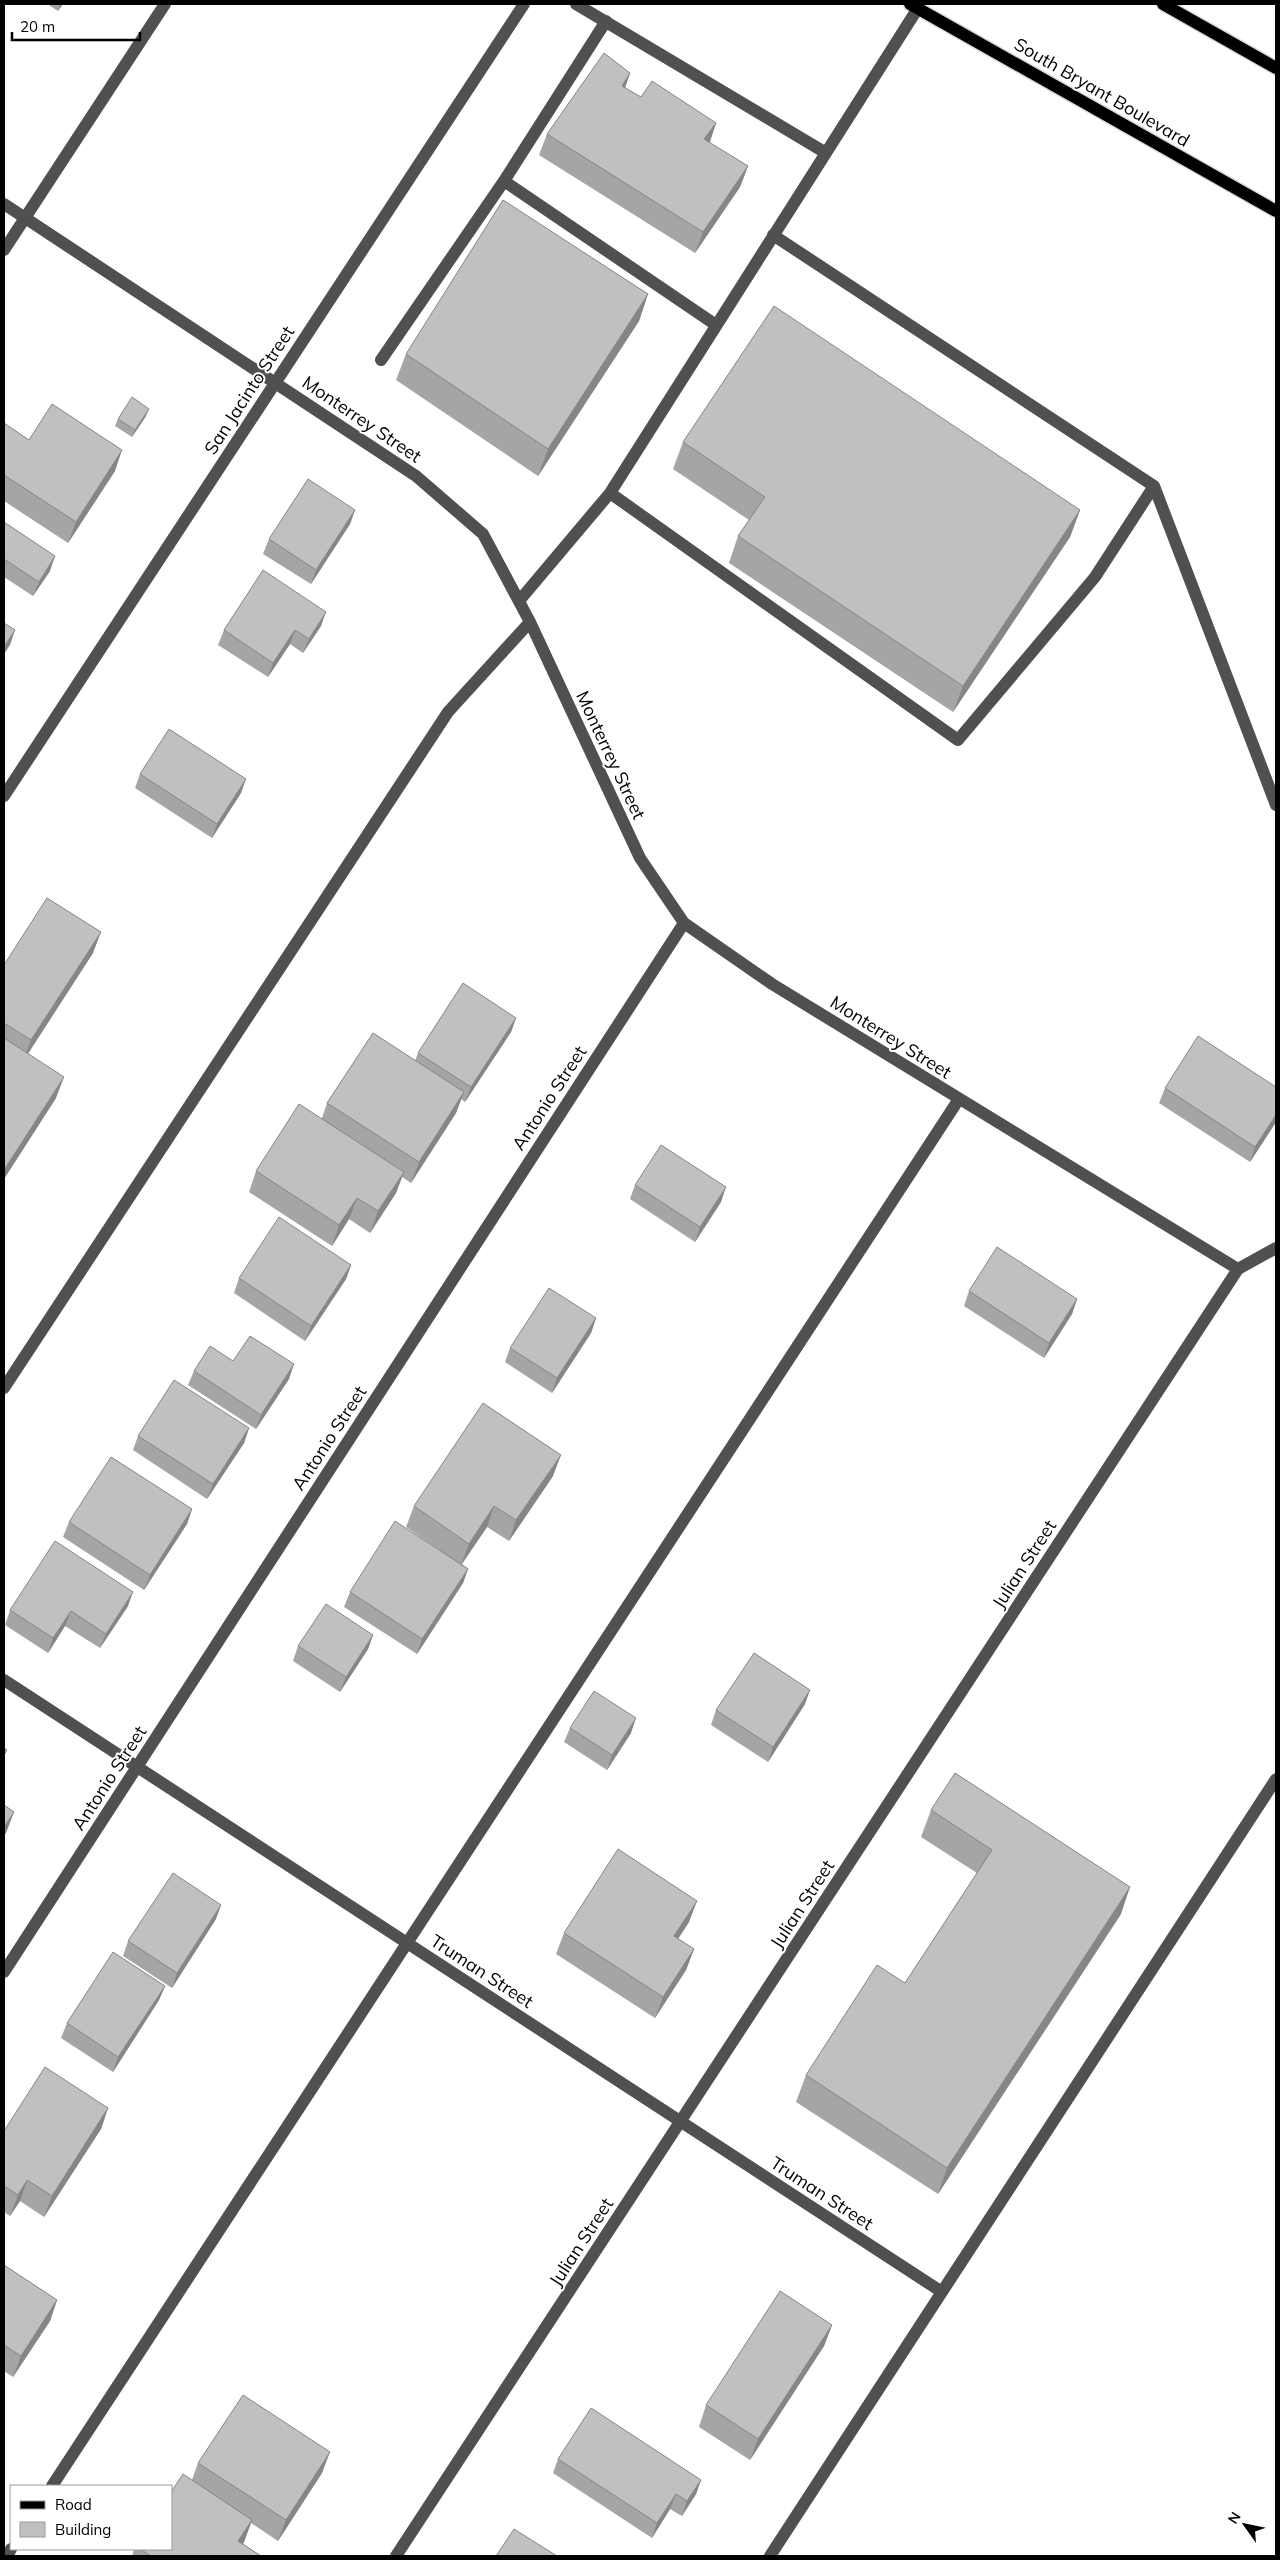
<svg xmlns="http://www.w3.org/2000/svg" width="1280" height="2560" font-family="Mulish,sans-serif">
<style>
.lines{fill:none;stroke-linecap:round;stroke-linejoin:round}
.major-casing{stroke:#dbdbdb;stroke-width:15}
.minor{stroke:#505050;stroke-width:12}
.major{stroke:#000;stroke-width:12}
.wall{fill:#a5a5a5}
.shaded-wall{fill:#868686}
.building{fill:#c0c0c0;stroke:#868686}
.labels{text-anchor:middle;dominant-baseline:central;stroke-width:4;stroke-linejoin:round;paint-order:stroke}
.street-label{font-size:18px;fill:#000;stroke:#fff}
</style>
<rect width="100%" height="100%" fill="#fff"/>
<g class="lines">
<g class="major-casing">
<path id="major" d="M910 4 1276 211
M1163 4 1276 68"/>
</g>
<path class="minor" d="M576 4 826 153
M606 21 504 181 716 325
M4 204 416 476 483 534 530 622 640 858 684 923 772 984 1238 1269
M4 250 165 4
M381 360 504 181
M1154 486 1276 805
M610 493 958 740 1095 577 1154 486 773 235
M519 601 610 493 918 8
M4 796 524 4
M4 1388 448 712 530 622
M4 1680 942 2292
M4 1972 684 923
M52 2486 959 1099
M7 2556 11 2549
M396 2556 1238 1269 1276 1248
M770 2556 1276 1779"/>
<use href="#major" class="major"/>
</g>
<path class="wall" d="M47 4H63L58 11Z
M630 73 625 88 641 97 716 123 709 143 748 166 740 187 695 253 539 155 547 134Z
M648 294 639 321 538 476 396 380 406 354Z
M146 416 132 437 115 426 118 419Z
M4 423 29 440 115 471 68 543 4 501Z
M683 442 1080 510 1070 537 953 712 729 563 738 536 749 520 673 469Z
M355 510 350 524 311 584 263 554 269 539Z
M4 522 50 571 33 596 4 577Z
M321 626 303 653 290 644 268 677 218 645 224 630Z
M140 774 241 793 212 838 135 788Z
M93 953 28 1054 56 1098 4 1179V965Z
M516 1018 511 1032 465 1102 461 1099 456 1113 411 1183 402 1177 396 1193 370 1233 349 1219 332 1246 249 1192 256 1171 322 1118 327 1103 415 1061 418 1053Z
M1276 1087V1122L1250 1162 1159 1103 1165 1088Z
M635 1185 721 1202 695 1242 630 1199Z
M351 1265 346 1279 305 1341 234 1293 239 1278Z
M969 1291 1077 1299 1072 1314 1044 1358 964 1306Z
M596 1318 591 1333 552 1393 505 1362 510 1348Z
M233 1361 289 1379 256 1429 188 1385 194 1371Z
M249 1428 244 1443 207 1499 133 1450 138 1436Z
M553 1476 509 1541 487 1527 462 1564 468 1569 463 1583 417 1654 344 1607 350 1592 442 1552 406 1527 414 1506Z
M192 1509 187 1524 144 1590 63 1537 69 1522Z
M128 1606 100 1648 65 1626 48 1653 5 1625 10 1610Z
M373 1635 368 1649 340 1692 293 1661 298 1646Z
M805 1704 768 1762 711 1725 716 1710Z
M570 1728 631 1733 607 1770 564 1742Z
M931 1810 1121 1914 938 2194 796 2102 806 2075 905 1983 977 1873 921 1837Z
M216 1919 172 1988 123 1956 128 1941Z
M689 1922 678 1939 694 1949 686 1970 655 2018 556 1954 564 1933Z
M165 1986 159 2000 113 2072 61 2038 67 2023Z
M108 2108 101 2129 44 2217 20 2201 10 2216 4 2212V2131Z
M4 2265 57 2300 50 2321 13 2377 4 2371Z
M832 2325 824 2346 750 2460 699 2427 706 2405Z
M558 2459 701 2480 696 2494 682 2516 670 2509 652 2538 553 2473Z
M198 2463 322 2473 278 2541 251 2523 244 2542 243 2544 261 2556H132L134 2549H171L192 2480Z"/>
<path class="shaded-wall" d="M61 4H63L58 11Z
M630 73 623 94 622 86Z
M716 123 709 145 704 139Z
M748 166 740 187 695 253 703 232Z
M648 294 639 321 538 476 548 449Z
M149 409 146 416 132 437 135 430Z
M122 450 115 471 68 543 76 522Z
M355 510 350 524 311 584 316 570Z
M1080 510 1070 537 953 712 963 686Z
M55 556 50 571 33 596 39 582Z
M326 612 321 626 303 653 309 639Z
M15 630 10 645 4 654V647Z
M295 630 290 644 268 677 273 663Z
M246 779 241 793 212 838 217 824Z
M101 932 93 953 23 1061 31 1040Z
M516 1018 511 1032 465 1102 471 1087Z
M64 1077 56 1098 4 1179V1172L6 1167Z
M464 1092 456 1113 411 1183 419 1162Z
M1276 1115V1122L1250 1162 1255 1147Z
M404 1172 396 1193 370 1233 378 1211Z
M726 1187 721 1202 695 1242 700 1227Z
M357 1198 349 1219 332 1246 339 1225Z
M351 1265 346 1279 305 1341 311 1326Z
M1077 1299 1072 1314 1044 1358 1049 1343Z
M596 1318 591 1333 552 1393 557 1378Z
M294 1364 289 1379 256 1429 261 1415Z
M249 1428 244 1443 207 1499 213 1484Z
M561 1455 553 1476 509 1541 516 1520Z
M494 1506 487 1527 461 1565 469 1544Z
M192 1509 187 1524 144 1590 150 1575Z
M468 1569 463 1583 417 1654 422 1639Z
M133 1592 128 1606 100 1648 106 1634Z
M71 1611 65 1626 48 1653 53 1638Z
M373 1635 368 1649 340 1692 346 1677Z
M810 1690 805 1704 768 1762 773 1747Z
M636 1718 631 1733 607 1770 612 1755Z
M14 1812 6 1833 4 1836V1827Z
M1130 1887 1121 1914 938 2194 947 2168Z
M697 1901 689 1922 666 1957 674 1936Z
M221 1905 216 1919 172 1988 177 1973Z
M694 1949 686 1970 655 2018 663 1997Z
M165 1986 159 2000 113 2072 118 2057Z
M108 2108 101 2129 44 2217 52 2196Z
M27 2180 20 2201 10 2216 18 2195Z
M57 2300 50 2321 13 2377 21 2356Z
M832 2325 824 2346 750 2460 758 2439Z
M330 2452 322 2473 278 2541 286 2520Z
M701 2480 696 2494 682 2516 687 2501Z
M676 2494 670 2509 652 2538 657 2523Z
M252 2520 244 2542 234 2556 238 2541Z"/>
<path class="building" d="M604 53 630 73 622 86 641 97 652 81 716 123 704 139 748 166 703 232 547 134Z
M503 200 648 294 548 449 406 354Z
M774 306 1080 510 963 686 738 536 765 497 683 442Z
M132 397 149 409 135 430 118 419Z
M52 404 122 450 76 522 4 475V423L29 440Z
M308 479 355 510 316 570 269 539Z
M4 522 55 556 39 582 4 559Z
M263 570 326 612 309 639 295 630 273 663 224 630Z
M4 623 15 630 4 647Z
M169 729 246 779 217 824 140 774Z
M47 898 101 932 31 1040 4 1023V965Z
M463 983 516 1018 471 1087 418 1053Z
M373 1033 464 1092 419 1162 327 1103Z
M1198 1036 1276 1087V1115L1255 1147 1165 1088Z
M4 1038 64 1077 6 1167 4 1166Z
M299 1104 404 1172 378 1211 357 1198 339 1225 256 1171Z
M661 1145 726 1187 700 1227 635 1185Z
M279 1217 351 1265 311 1326 239 1278Z
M997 1247 1077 1299 1049 1343 969 1291Z
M549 1288 596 1318 557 1378 510 1348Z
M250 1336 294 1364 261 1415 194 1371 210 1346 233 1361Z
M174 1380 249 1428 213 1484 138 1436Z
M483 1403 561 1455 516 1520 494 1506 469 1544 414 1506Z
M111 1457 192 1509 150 1575 69 1522Z
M395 1521 468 1569 422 1639 350 1592Z
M55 1541 133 1592 106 1634 71 1611 53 1638 10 1610Z
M326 1604 373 1635 346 1677 298 1646Z
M754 1653 810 1690 773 1747 716 1710Z
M594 1691 636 1718 612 1755 570 1728Z
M4 1748 7 1750 4 1755Z
M955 1773 1130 1887 947 2168 806 2075 877 1965 905 1983 992 1850 931 1810Z
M4 1805 14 1812 4 1827Z
M618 1849 697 1901 674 1936 694 1949 663 1997 564 1933Z
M173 1873 221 1905 177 1973 128 1941Z
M113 1952 165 1986 118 2057 67 2023Z
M45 2067 108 2108 52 2196 27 2180 18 2195 4 2186V2131Z
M4 2265 57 2300 21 2356 4 2345Z
M780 2291 832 2325 758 2439 706 2405Z
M243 2395 330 2452 286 2520 198 2463Z
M591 2408 701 2480 687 2501 676 2494 657 2523 558 2459Z
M183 2474 252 2520 238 2541 261 2556H151L140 2549H171V2492Z
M514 2529 557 2556H496Z"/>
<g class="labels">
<g class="street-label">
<text transform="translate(1102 92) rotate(30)">South Bryant Boulevard</text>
<text transform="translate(249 390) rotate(-57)">San Jacinto Street</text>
<text transform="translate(362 419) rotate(34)">Monterrey Street</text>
<text transform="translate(611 755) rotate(65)">Monterrey Street</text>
<text transform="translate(891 1037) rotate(32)">Monterrey Street</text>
<text transform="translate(549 1098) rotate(-57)">Antonio Street</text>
<text transform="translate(329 1438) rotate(-57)">Antonio Street</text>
<text transform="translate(1024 1564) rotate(-57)">Julian Street</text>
<text transform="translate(109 1778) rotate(-57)">Antonio Street</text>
<text transform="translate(802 1904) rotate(-57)">Julian Street</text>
<text transform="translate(482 1971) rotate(33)">Truman Street</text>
<text transform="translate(822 2193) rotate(33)">Truman Street</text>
<text transform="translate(581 2242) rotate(-57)">Julian Street</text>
</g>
</g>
<rect width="1280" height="2560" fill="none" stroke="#000000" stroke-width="10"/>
<rect x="10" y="2485" width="162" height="65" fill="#ffffff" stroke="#999999"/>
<rect x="20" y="2501" width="25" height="8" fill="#000000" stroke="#999999"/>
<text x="55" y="2510" font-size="15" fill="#000000">Road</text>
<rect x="20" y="2522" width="25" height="15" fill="#c0c0c0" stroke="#999999"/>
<text x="55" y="2535" font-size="15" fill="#000000">Building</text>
<g transform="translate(1245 2525) rotate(303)" stroke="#ffffff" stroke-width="4" paint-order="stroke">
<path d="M0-4L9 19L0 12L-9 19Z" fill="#000000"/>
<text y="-8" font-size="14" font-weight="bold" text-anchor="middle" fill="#000000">N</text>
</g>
<path d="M12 32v8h128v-8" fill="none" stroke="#000000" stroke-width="2.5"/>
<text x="20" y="32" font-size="15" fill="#000000" stroke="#ffffff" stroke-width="4" paint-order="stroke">20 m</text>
</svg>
